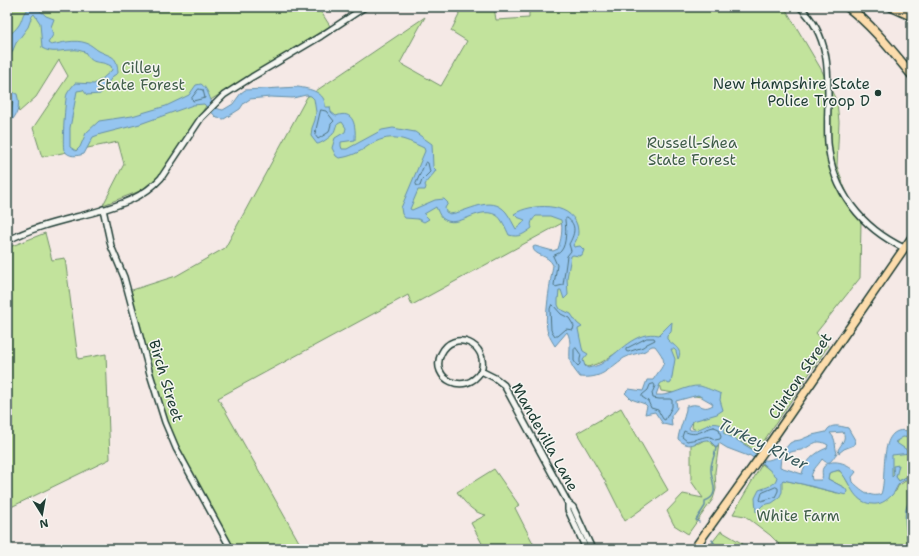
<svg xmlns="http://www.w3.org/2000/svg" width="919" height="556" font-family="'Shantell Sans',sans-serif">
<style>
.green{fill:#c2e39c;stroke:#709068}
.water{fill:#95c5f0;stroke:#668fa5}
.lines{fill:none;stroke-linecap:round;stroke-linejoin:round}
.shore{stroke:#4e737f;stroke-width:1}
.stream{stroke:#668fa5;stroke-width:1.5}
.minor-casing{stroke:#1f3d34;stroke-width:8}
.major-casing{stroke:#1f3d34;stroke-width:10}
.highway-casing{stroke:#1f3d34;stroke-width:11}
.minor{stroke:#f6f6f2;stroke-width:5}
.major{stroke:#fcdcac;stroke-width:7}
.highway{stroke:#fcdcac;stroke-width:8}
.poi-dot{fill:#1f3d34;stroke:#f6f6f2;stroke-width:1.5}
.labels{text-anchor:middle;dominant-baseline:central;stroke-width:3;stroke-linejoin:round;paint-order:stroke}
.park-label{font-size:15px;fill:#405e49;stroke:#f6f6f2}
.poi-label{font-size:15px;fill:#1f3d34;stroke:#f6f6f2;text-anchor:end}
.street-label{font-size:15px;fill:#1f3d34;stroke:#f6f6f2}
.water-label{font-size:16px;font-style:italic;fill:#37585a;stroke:#f6f6f2}
</style>
<rect width="100%" height="100%" fill="#f5e9e6"/>
<filter id="ink" filterUnits="userSpaceOnUse"><feTurbulence type="fractalNoise" baseFrequency=".025" numOctaves="2"/><feDisplacementMap in="SourceGraphic" scale="8" xChannelSelector="R" yChannelSelector="G"/><feConvolveMatrix kernelMatrix="1 2 1 2 8 2 1 2 1" color-interpolation-filters="sRGB"/></filter>
<g filter="url(#ink)">
<path class="green" d="M7 7H318L330 26 209 101 180 148 159 176 140 191 103 205 124 164 118 142 42 157 33 128 68 76 59 60 36 97 19 112 16 104 11 117H7Z
M458 7H494L496 20 529 18V7L785 8 821 69 837 102 839 122 837 166 844 186 861 221 860 278 816 333 828 346 755 454 749 446 712 429 697 430 692 428 693 419 709 415 714 403 708 398 661 391 659 384 667 375 666 347 633 342 602 362 588 367 583 364 557 309V287L564 222 412 305 408 295 218 398 303 549H234L169 430 171 429 154 383 129 291 176 276 225 248 307 97 425 17 400 63 441 86 467 41 451 31 459 15Z
M45 233 52 260 65 258 78 359 106 354 110 459 7 509V248Z
M621 408 668 490 625 521 605 481 577 433Z
M903 435 912 438V549H784L770 535 745 516 733 514 762 464 783 480 802 484 837 493 845 488 828 479C828 475 828 474 832 472 844 466 845 482 852 488 857 493 867 497 873 502L896 491 898 486 907 480 906 477 899 481 896 477 897 470 891 483 890 455 896 445 898 437Z
M706 439 709 440 716 448 719 443 715 472 716 489 713 499 688 534 674 525 667 511 683 494 703 498 691 481V444L699 443Z
M494 469 519 505 515 508 536 549H485L471 523 486 515C473 513 465 503 457 492Z
M721 531 743 544 744 549H707Z"/>
<path class="water" d="M34 7H36L46 16 54 19 51 27 53 35 48 43 51 45C61 43 75 39 86 43 91 44 95 49 99 51 113 58 117 55 118 73L113 76 100 94 87 95 83 90 77 91 70 128V147L76 151 80 147 86 133 99 121 132 116 166 106 189 95 196 85 201 84C213 92 207 108 223 110L233 104 241 93 245 90 298 87C310 89 326 92 325 107H330L331 112 336 116C354 109 356 126 355 140L341 142V146L342 149H347L382 130 393 128 415 132 432 144 433 167 436 170C433 176 427 179 425 185L426 187 425 190H418L410 209 412 210 435 200 444 199 448 203 445 208 446 212 450 214C468 212 491 194 506 212 510 217 513 224 516 229L522 224 525 220 517 217 514 214C531 203 570 202 577 225 579 233 578 239 573 245L574 247 580 246 584 250 582 255 579 256 573 255 571 256 567 278 568 295 564 299 561 290H559L558 300V305L560 309 571 314 577 323 582 327 578 329 582 348 583 351 588 354 583 360 585 366 588 368C592 367 597 366 601 364 619 353 635 330 659 335L672 322 671 332 667 336V339C672 345 684 349 678 359L676 351 674 349H671L675 359 671 383 669 384 664 381 660 384 656 395C672 397 685 385 700 386 704 387 717 392 721 394L720 400 723 410 717 414 693 421 689 428 690 430C703 432 710 417 725 427L723 433 737 440 753 450 752 451C765 461 763 463 779 456L781 457 780 467 802 474C804 463 815 452 827 448L828 445C815 437 812 447 801 450 794 451 789 452 783 456L780 455 790 443 794 441 800 440 812 435 826 432C830 423 840 426 848 428L855 440 854 445 844 449 839 453 838 450C841 444 847 439 843 432L830 433C837 440 834 445 837 453 832 459 830 467 822 459 818 466 809 472 812 480H821C824 476 821 472 823 468 830 456 850 464 856 472L852 477 853 482C860 489 871 499 881 494 888 476 876 420 912 432V438L903 437 895 442 910 452V453L892 455V477L894 475 893 466 899 465 896 477 899 481 906 477 908 478C905 481 901 481 898 485 896 488 895 492 892 495 886 501 880 505 872 504 852 502 851 482 839 470L829 473 828 479 845 488 847 491 846 495 802 484 783 480 782 481V492L779 498 772 503 763 505 756 512 755 498 759 490C767 487 775 486 777 477L763 464 749 455 748 456 727 448 719 443 717 448 709 440C696 439 692 452 678 439 679 429 687 413 686 406 689 406 693 404 696 405 704 406 704 410 713 405L712 403 698 395 676 401 677 408 671 416 672 426 663 424 655 412 645 414 647 406 645 404 631 399 625 393 629 389 643 391 647 380H653C664 363 669 364 655 346H652C649 347 647 350 645 351 638 354 631 354 624 358 608 369 602 379 580 377 576 372 571 366 570 360 569 351 572 340 567 332L555 346C553 343 549 336 548 333 543 322 551 278 553 265 548 254 533 256 533 247L535 246 553 251 558 249C561 239 563 231 561 220L550 216H536C532 220 530 223 532 228 524 234 519 238 509 235 506 229 502 218 496 215 477 205 458 231 442 218 439 215 438 211 436 207L424 214 429 219 424 222 418 219 405 218 402 214 401 208 425 151 424 148C403 138 390 132 368 146 360 152 350 157 339 158L336 156 332 148 335 138 345 132 346 128 342 122C334 125 337 127 333 134 330 137 321 144 317 144L311 136 312 128 315 120 316 112 314 99 311 96 306 95 293 98 270 97 250 99 244 103 240 109 224 119 217 118 204 104 193 105 140 124 101 134 93 137 84 154C77 156 69 158 64 150 62 146 65 98 67 94 69 90 72 87 75 83L94 84 102 79 112 70 111 66C98 59 94 67 85 52 81 51 76 49 72 50 61 50 52 54 42 48L40 23 34 14 32 16 28 27 16 43 7 64V37C11 33 16 30 19 25 25 15 20 12 34 7Z
M7 90 17 94C21 107 17 117 7 125V115L11 111 13 102 7 98Z
M912 498V549H909C907 536 900 508 912 498Z"/>
<g class="lines">
<path class="shore" d="M199 89 203 90 205 98 193 101 192 98Z
M321 110 326 111 334 121 331 124 329 132 318 139 315 135Z
M426 162 428 163 430 172 422 180 420 186H417L416 184Z
M567 218C578 225 574 235 569 244L571 251 567 256 563 285 555 287 554 285 557 265 553 256C555 254 559 254 561 251 567 244 566 228 565 220Z
M553 305 561 314 569 318 574 326 573 330 566 329 558 336H555L551 330 550 309 551 306Z
M647 338H654L655 340 647 344 643 347 628 352 626 351V349Z
M576 348 581 355 580 359V364L578 366 577 365 574 361V350Z
M654 384 655 386 652 393 653 398 659 399H670L672 400V407L665 420 663 419 658 410 651 408 648 401 642 397V395L648 390 650 385Z
M714 427 719 429 721 437 720 439 715 440C708 434 706 437 697 439 694 440 691 440 687 441L682 437 684 431C698 438 701 429 714 427Z
M776 487 778 488V491L775 497 761 501 760 500 762 493Z"/>
<path class="stream" d="M699 522 696 520 705 506V501C722 495 710 480 711 468 711 461 716 454 716 446
M712 540 718 549"/>
<g class="minor-casing">
<path id="minor" d="M800 7C839 44 825 96 828 143 832 191 862 228 904 248
M103 209 111 246 124 277 150 374 165 422 176 448 231 549
M7 241C34 226 66 220 95 212 120 205 143 198 161 178L201 118 224 95 252 77 321 36 365 7
M481 371C490 344 453 328 441 354 429 379 466 397 481 371L495 378 504 385 568 503 573 507 592 549
M568 503V510L586 549"/>
</g>
<g class="major-casing">
<path id="major" d="M694 549 772 440 912 237"/>
</g>
<g class="highway-casing">
<path id="highway" d="M848 7C873 26 892 51 912 75
M892 7 912 16"/>
</g>
<use href="#minor" class="minor"/>
<use href="#major" class="major"/>
<use href="#highway" class="highway"/>
</g>
</g>
<circle class="poi-dot" cx="878" cy="93" r="4"/>
<g class="labels">
<g class="park-label">
<text x="141" y="68">Cilley<tspan x="141" dy="17">State Forest</tspan></text>
<text x="692" y="143">Russell-Shea<tspan x="692" dy="17">State Forest</tspan></text>
<text x="798" y="516">White Farm</text>
</g>
<g class="poi-label">
<text x="870" y="84">New Hampshire State<tspan x="870" dy="17">Police Troop D</tspan></text>
</g>
<g class="street-label">
<text transform="translate(800 376) rotate(-56)">Clinton Street</text>
<text transform="translate(166 381) rotate(73)">Birch Street</text>
<text transform="translate(545 437) rotate(61)">Mandevilla Lane</text>
</g>
<g class="water-label">
<text transform="translate(763 444) rotate(26)">Turkey River</text>
</g>
</g>
<rect width="919" height="556" fill="none" stroke="#f6f6f2" stroke-width="24"/>
<rect x="12" y="12" width="895" height="532" fill="none" stroke="#1f3d34" stroke-width="1.5" filter="url(#ink)"/>
<g transform="translate(42 514) rotate(169)" stroke="#f6f6f2" stroke-width="3" paint-order="stroke">
<path d="M0-3L7 15L0 10L-7 15Z" fill="#1f3d34"/>
<text y="-6" font-size="11" font-weight="bold" text-anchor="middle" fill="#1f3d34">N</text>
</g>
</svg>
